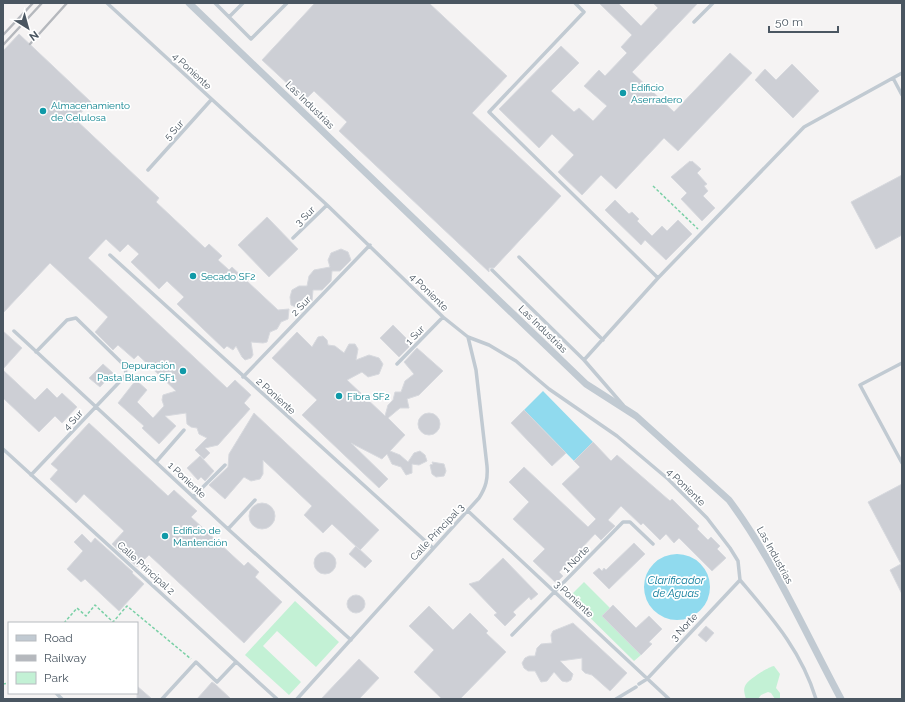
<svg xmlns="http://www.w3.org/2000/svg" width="905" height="702" font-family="Raleway,sans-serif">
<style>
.green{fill:#c3f1d5}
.water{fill:#90daee}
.building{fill:#cdcfd5;stroke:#d7d9de}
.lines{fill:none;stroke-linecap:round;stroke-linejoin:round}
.path{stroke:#7ad0a6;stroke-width:1.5;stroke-dasharray:3 2;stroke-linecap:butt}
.service{stroke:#c1cad2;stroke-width:3.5}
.minor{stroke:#c1cad2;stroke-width:7}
.rail{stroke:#b5b8bd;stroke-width:2.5}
.culture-dot{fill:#0f9aa8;stroke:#fff;stroke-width:1.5}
.labels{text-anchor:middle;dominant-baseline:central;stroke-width:3.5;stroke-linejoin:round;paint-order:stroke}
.street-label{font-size:10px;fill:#4a5661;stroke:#fff}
.culture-label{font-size:10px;fill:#0d838f;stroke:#fff;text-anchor:start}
.water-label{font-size:11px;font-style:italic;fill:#0c7c9b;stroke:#fff}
</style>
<rect width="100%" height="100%" fill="#f5f3f3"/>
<path class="green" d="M584 582 610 608 641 655 634 661 569 597Z
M295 601 339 642 316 667 277 631 263 646 301 682 289 695 245 655Z
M774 666 780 674 776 688 780 693V699H775L771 693 768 692 761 695 758 699H746C745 695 743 690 745 686 747 680 768 667 774 666Z"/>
<path class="water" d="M543 391 593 442 574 461 524 410Z
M644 587a33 33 0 1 1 66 0a33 33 0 1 1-66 0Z"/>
<path class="building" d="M315 3H429L507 76 472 113 561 196 494 268H489V272L339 131 347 122 314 91 305 100 262 60Z
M599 3H618L641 26 658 8 653 3H698L632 72 674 112 730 53 752 73 678 151 664 138 616 189 601 175 582 195 558 172 574 155 552 134 539 148 499 109 561 46 579 63 551 91 574 112 579 108 593 121 607 106 584 86 599 70 605 76 627 53 621 47 632 35Z
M19 34 91 102 75 119 159 198 156 202 205 248 209 244 222 256 218 260 229 270 232 267 278 310 289 309 288 319 281 322 277 329 270 332 267 342 263 343 251 342 253 355 251 358 245 360 242 357 236 346 233 350 227 346 224 349 177 304 184 297 167 281 159 289 131 262 139 254 128 244 120 252 106 239 88 258 227 388 235 380 251 395 244 403 250 409 218 445 205 448 210 453 204 459 195 450 207 438 199 434 197 428 191 427 187 424 186 413 165 416 176 426 159 444 142 428 144 426 118 403 136 380 147 390 137 402 153 418 164 406 162 400 163 395 176 391 138 355 134 359 118 345 113 350 95 332 108 317 50 263 3 313V51Z
M792 64 819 91 793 118 755 80 765 69 776 80Z
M690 161 691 162 692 161 701 169 697 173 707 184 704 186 708 191 703 196 715 208 702 221 681 199 687 193 671 177Z
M902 175V235L876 249 851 202Z
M615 200 629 214 632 212 639 219 637 221 652 236 662 226 667 231 678 220 692 234 666 260 645 240 641 245 605 210Z
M267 217 298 249 269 277 238 245Z
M341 249 348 252 351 260 340 271H332L331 281 322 290H313L312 301 305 308H298L291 305 290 297 292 290 299 286H307L309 276 314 270 330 267 328 260 331 253Z
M393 325 412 344 399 357 380 338Z
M3 331 22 348 3 369Z
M297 332 312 347 318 337 323 336 327 340 328 345 335 346 344 353 349 344H355L358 349 356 360 369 355 379 358 383 364 379 374 368 377 362 372 347 380 385 416 388 405 393 400 395 392H401L405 381 414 374 404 362 417 348 443 371 419 395 407 399 409 408H400L388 418 405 435 390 451 400 455 408 462 414 453 420 451 425 455 427 461 419 465 412 464V473L406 475 401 467 392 464 387 454 382 459 351 443 388 479 379 488 302 415 317 400 272 358Z
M103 364 113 373 100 387 89 378Z
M3 370 35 400 47 388 57 398 62 393 77 407 62 423 55 416 39 432 3 398Z
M524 410 566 453 552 466 511 423Z
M418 424a11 11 0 1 1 22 0a11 11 0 1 1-22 0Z
M254 413 379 530 360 550 332 524 323 533 304 515 312 506 263 460V474L260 479 251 481 244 477 225 499 209 485 228 467 229 454Z
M89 423 168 496 174 490 197 511 191 517 244 566 248 562 259 572 255 577 282 602 244 643 149 555 137 567 112 544 124 531 84 494 76 503 50 479 58 470 51 464Z
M593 442 611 461 617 455 670 501 672 499 699 526 697 529 708 540 711 537 720 546 717 549 726 558 712 571 679 538 674 543 666 534 660 540 643 523 641 525 621 506 608 520 615 526 601 540 595 534 559 572 563 576 556 583 533 561 545 549 513 519 529 502 509 482 524 467 588 527 596 519 562 484 580 467 574 461Z
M200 456 214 471 205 481 201 477 198 480 187 468Z
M432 462 444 464 446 471 444 476 436 477 432 474 430 465 433 464Z
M902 484V594L890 570 901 564 868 502Z
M249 516a13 13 0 1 1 26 0a13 13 0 1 1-26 0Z
M82 534 91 543 95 538 133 572 132 573 144 584 119 611 85 579 81 582 67 569 83 551 74 542Z
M634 543 645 554 609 589 593 573 599 568 602 571 604 568 606 570Z
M356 546 372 561 365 568 349 554Z
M314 563a11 11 0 1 1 22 0a11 11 0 1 1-22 0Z
M503 558 538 594 531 600 529 597 513 612 516 615 505 626 494 615 497 613 469 584 479 581Z
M347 604a9 9 0 1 1 18 0a9 9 0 1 1-18 0Z
M613 605 636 628 649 616 662 629 649 642 652 644 641 655 602 616Z
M429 606 453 630 470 613 488 631 486 633 506 652 460 699H442L414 672 434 650 409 626Z
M573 623 627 673 610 691 592 675 585 673 582 670V658L560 661 573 674 571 680 567 682 562 681 554 672 547 681 541 682 535 671H528L524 668 522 663 525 658 529 656H535L537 648 541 644 552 643 551 635 553 631Z
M706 626 714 633 706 642 698 635Z
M359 659 379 678 359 699H321Z
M212 682 215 684 231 699H197Z
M137 686 152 699H137Z"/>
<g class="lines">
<path class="path" d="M653 186 698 229
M64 623 77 608 86 616 95 605 113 622 127 606 191 659
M3 684 9 683"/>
<path class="service" d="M107 3 327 205 443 317 468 337 489 345 516 361 549 389 617 436 668 479 707 518 730 548 738 561 740 580
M215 3 251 39 287 3
M575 3 584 12 489 112 658 278
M229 17 243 3
M694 22 713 3
M893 78 902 95
M148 170 211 100
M293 238 327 205
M110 255 433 548
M519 257 603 340
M492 270 584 360
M14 331 228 529 351 640
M902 363 860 385 902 463
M397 364 443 317
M243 377 370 245
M623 405 584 360 658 278 804 127 902 73
M3 449 277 699
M156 462 184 430
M31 475 126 375 125 366 76 318 67 320 36 352
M193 497 225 465
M468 511 669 699
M228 529 255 500
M740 580C772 618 801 650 816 699
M512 635 623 522H630L653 544
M639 684 647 679 740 580
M56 693 62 699
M162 699 196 662 217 682 236 662
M297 699 479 498C486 487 488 479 487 466L476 370 468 337
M616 699 636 687"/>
<path class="minor" d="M189 3 586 384 636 416 729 500C773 559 806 634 841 699"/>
<path class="rail" d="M3 35 33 3
M30 44 67 3
M3 45 42 3"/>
</g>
<g class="culture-dot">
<circle cx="623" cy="93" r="4"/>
<circle cx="43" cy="111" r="4"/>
<circle cx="193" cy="276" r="4"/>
<circle cx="183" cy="371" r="4"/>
<circle cx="339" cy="396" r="4"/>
<circle cx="165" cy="536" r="4"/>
</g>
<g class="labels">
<g class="street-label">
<text transform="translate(192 71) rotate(43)">4 Poniente</text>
<text transform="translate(310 105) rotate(44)">Las Industrias</text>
<text transform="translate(174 130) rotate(-48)">5 Sur</text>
<text transform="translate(305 216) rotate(-44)">3 Sur</text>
<text transform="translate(429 292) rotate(44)">4 Poniente</text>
<text transform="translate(301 306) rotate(-46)">2 Sur</text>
<text transform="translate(543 329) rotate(44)">Las Industrias</text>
<text transform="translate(415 335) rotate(-46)">1 Sur</text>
<text transform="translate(276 396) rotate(42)">2 Poniente</text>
<text transform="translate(73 420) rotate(-47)">4 Sur</text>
<text transform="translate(187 480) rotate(43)">1 Poniente</text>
<text transform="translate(686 487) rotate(44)">4 Poniente</text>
<text transform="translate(437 532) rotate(-47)">Calle Principal 3</text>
<text transform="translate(775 555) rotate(61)">Las Industrias</text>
<text transform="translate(576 559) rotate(-46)">1 Norte</text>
<text transform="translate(146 568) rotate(42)">Calle Principal 2</text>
<text transform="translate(574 599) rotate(43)">3 Poniente</text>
<text transform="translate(684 627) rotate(-47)">3 Norte</text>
</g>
<g class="culture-label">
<text x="631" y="87">Edificio<tspan x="631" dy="12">Aserradero</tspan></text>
<text x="51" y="105">Almacenamiento<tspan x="51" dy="12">de Celulosa</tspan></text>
<text x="201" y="276">Secado SF2</text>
<text x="175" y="365" text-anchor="end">Depuración<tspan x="175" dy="12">Pasta Blanca SF1</tspan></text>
<text x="347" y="396">Fibra SF2</text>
<text x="173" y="530">Edificio de<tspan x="173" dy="12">Mantención</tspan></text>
</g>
<g class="water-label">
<text x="676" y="580">Clarificador<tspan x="676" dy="13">de Aguas</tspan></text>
</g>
</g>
<rect width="905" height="702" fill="none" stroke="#4a5661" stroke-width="8"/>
<rect x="8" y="622" width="130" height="72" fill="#ffffff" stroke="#b7bbc0"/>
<rect x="16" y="635" width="20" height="6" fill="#c1cad2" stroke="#b7bbc0"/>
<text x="44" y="642" font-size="12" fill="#4a5661">Road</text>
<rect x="16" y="655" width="20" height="6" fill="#b5b8bd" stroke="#b7bbc0"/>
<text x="44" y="662" font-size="12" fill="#4a5661">Railway</text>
<rect x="16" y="672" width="20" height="12" fill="#c3f1d5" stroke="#b7bbc0"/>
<text x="44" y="682" font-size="12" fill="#4a5661">Park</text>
<g transform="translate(28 28) rotate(143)" stroke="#ffffff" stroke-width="3" paint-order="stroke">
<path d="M0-3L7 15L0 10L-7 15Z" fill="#4a5661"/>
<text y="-6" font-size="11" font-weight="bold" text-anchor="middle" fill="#4a5661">N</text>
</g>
<path d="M769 26v6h69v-6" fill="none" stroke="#4a5661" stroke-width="2"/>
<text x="775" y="26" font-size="12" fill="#4a5661" stroke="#ffffff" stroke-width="3" paint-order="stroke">50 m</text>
</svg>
